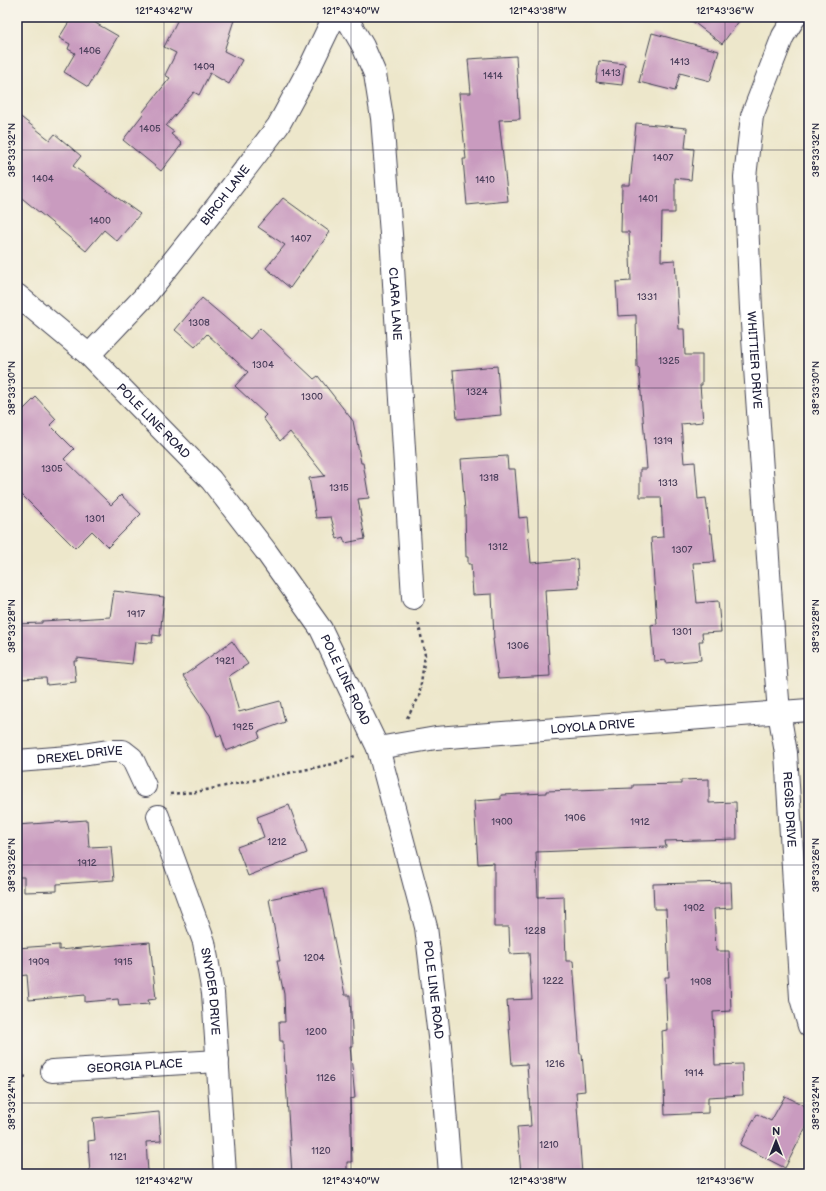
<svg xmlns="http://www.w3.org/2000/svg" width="826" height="1191" font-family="'Balsamiq Sans',sans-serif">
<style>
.building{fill:#c99bbf}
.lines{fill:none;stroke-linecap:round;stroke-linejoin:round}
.minor-casing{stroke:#404051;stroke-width:24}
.major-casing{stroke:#404051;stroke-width:24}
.path{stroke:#404051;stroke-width:2.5;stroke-dasharray:3 3;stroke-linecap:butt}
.minor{stroke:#fff;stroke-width:22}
.major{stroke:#fff;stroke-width:22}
.ticks{fill:none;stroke:#22223b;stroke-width:1;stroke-opacity:0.45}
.labels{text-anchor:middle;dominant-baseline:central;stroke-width:4;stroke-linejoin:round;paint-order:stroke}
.number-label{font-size:10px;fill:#4c405c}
.street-label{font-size:12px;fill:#22223b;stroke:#f7f3e8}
.neatline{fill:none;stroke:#22223b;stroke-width:1.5}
.ticks-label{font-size:10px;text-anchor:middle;fill:#22223b}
</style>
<rect width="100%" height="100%" fill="#f7f3e8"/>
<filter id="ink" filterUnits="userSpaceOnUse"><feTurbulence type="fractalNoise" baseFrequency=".025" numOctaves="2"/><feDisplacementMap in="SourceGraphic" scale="8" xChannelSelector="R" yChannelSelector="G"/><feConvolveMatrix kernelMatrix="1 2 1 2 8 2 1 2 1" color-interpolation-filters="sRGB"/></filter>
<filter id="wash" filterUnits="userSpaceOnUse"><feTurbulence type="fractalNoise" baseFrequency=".012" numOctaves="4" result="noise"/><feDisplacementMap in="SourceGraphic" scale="16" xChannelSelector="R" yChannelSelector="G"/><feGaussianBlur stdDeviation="0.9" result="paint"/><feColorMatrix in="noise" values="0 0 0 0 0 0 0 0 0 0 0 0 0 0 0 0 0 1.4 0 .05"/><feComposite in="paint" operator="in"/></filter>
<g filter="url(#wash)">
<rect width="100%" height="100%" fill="#ede7cb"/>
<g id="blocks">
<path class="building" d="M72 17H85L118 36 88 87 64 72 75 53 68 49 70 44 59 38Z
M179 17H235L224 51 242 60 229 84 210 73 199 95 194 92 166 126 174 132 171 134 182 144 161 171 123 140 143 114 142 113 170 78 165 75 176 53 164 47Z
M687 17H742L722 44Z
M652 33 719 51 710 81 680 73 675 91 639 82Z
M516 56 520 119 499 120 508 201 467 205 463 159H466L459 93H471L468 59Z
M599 61 625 64 622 85 596 82Z
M17 114 50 140 55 134 81 156 73 166 140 214 117 241 104 230 86 251 17 194Z
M636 123 687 128 685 148 694 149 691 180 675 178V213H662L661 261 675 260 679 329H684L685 355H702V385H700L703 422 681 424 684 463 695 462 698 499 706 498 710 533H712L715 562 693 563 697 603 718 601 721 632 702 633 703 641H699L701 660 666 663V660L654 661 651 625 657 624 651 538 663 537 661 497H640V469H647L639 368H637L636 315 618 316 616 282 631 281 629 232H621L622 185H630Z
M283 198 330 232 290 288 266 268 285 245 258 227Z
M202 298 250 339 260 328 314 379 318 376 353 421 361 463H363L369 498 358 499 365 539 345 543 343 537 337 539 331 517 316 518 309 478 325 476 290 432 280 441 263 418 266 415 235 386 248 372 207 334 195 347 175 330Z
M497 366 501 415 457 419 453 370Z
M36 397 56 419 50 425 74 449 64 459 111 505 121 495 141 514 108 547 92 531 75 548 17 490V416Z
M507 456 508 469H515L519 518 527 517 531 563 577 559 579 588 545 590 550 676 498 679 493 639H494L492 594 473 595 471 564H468V557H466L465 511 461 459Z
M114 591 164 597 160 636 153 635 152 643 135 642 132 664 77 658V661H74L76 682 47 685 46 678 17 679V624L42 623V621L110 617Z
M232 641 248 664 229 676 239 712 280 701 285 722 258 732 260 738 226 751 221 735 217 736 210 715 183 676Z
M709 779V803L736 802 737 839 665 841 666 847 536 852 538 897 564 896 566 961H573L580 1054H582L585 1091 576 1092 582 1174H521L517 1127 531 1126 527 1064 512 1065 507 1000 532 999 529 953 510 954 509 927H494V863L478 864 474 801 501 799V795L546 793V791L633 788V785L681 784V780Z
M289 805 307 853 248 876 237 847 264 837 257 817Z
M87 820 89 847 111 846 114 880 57 884V891L24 892V877H17V825Z
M731 882 732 908 714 909 716 951H729L731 1011 713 1012 715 1065 742 1064 743 1095 708 1097V1113L665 1115 662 1031 667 1030 665 977H669L666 909H654L653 884Z
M324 888 345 995H350L353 1046H350L355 1098 350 1099 352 1162H347V1174H292L284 1050H283V1041H280L279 1022H285L284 994 277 961H280L269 899Z
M150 942 156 999 148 1000 149 1004 119 1006 118 999 85 1002V995L29 1000 27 975 17 976V948L59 945V950Z
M785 1096 809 1108V1121L785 1168 740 1145 757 1114 771 1121Z
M159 1112 161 1141 146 1142 148 1172 124 1174H90L88 1141 95 1140 93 1118Z"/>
</g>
</g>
<g filter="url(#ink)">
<use href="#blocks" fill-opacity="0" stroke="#404051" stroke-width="1"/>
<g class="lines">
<g class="minor-casing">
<g id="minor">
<path id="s1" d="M346 17 363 46 375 74 382 118 391 234 413 598"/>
<path id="s2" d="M795 17 783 36 752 116 745 177 751 309 776 675 779 712 786 753 801 998 809 1026"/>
<path id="s3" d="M89 355 146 295 217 206 278 126 311 65 334 17"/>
<path id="s4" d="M378 748 436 738 809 710"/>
<path id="s5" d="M17 761 69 757 108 751H123L132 758 145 786"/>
<path id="s6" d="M158 816 204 942 213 993 225 1174"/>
<path id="s7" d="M52 1071 218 1061"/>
</g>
</g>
<g class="major-casing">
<g id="major">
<path id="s8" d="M17 295 89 355 211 480 265 550 321 629 378 748 426 927 440 1045 450 1174"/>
</g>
</g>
<path class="path" d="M407 718 419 697 425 655 418 621
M170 794 196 792 333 764 355 756
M17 1078 28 1076"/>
<use href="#minor" class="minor"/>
<use href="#major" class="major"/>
</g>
</g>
<path class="ticks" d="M164 17V1174M351 17V1174M538 17V1174M725 17V1174M17 150H809M17 388H809M17 626H809M17 865H809M17 1103H809"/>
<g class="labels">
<g class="number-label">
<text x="90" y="51">1406</text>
<text x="680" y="62">1413</text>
<text x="204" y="67">1409</text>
<text x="611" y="73">1413</text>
<text x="493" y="76">1414</text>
<text x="150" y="129">1405</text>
<text x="663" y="158">1407</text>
<text x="43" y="179">1404</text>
<text x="485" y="180">1410</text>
<text x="648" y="199">1401</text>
<text x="100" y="221">1400</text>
<text x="301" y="239">1407</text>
<text x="647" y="297">1331</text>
<text x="199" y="323">1308</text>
<text x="669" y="361">1325</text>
<text x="263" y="365">1304</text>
<text x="477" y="392">1324</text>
<text x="312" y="397">1300</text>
<text x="663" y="441">1319</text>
<text x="52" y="469">1305</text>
<text x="489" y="478">1318</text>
<text x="668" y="483">1313</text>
<text x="339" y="488">1315</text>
<text x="95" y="519">1301</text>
<text x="498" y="547">1312</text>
<text x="682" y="550">1307</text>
<text x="136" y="614">1917</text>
<text x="682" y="632">1301</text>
<text x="518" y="646">1306</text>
<text x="225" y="661">1921</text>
<text x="243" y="727">1925</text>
<text x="575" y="818">1906</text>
<text x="502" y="822">1900</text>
<text x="640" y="822">1912</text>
<text x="277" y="842">1212</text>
<text x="87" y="863">1912</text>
<text x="694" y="908">1902</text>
<text x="535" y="931">1228</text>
<text x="314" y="958">1204</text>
<text x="39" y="962">1909</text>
<text x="123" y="962">1915</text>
<text x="553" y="981">1222</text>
<text x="701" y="982">1908</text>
<text x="316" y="1032">1200</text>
<text x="555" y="1064">1216</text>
<text x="694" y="1073">1914</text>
<text x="326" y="1078">1126</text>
<text x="549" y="1145">1210</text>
<text x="321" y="1151">1120</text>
<text x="118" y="1157">1121</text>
</g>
<g class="street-label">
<text stroke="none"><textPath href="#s3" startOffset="210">BIRCH LANE</textPath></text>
<text stroke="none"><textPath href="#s1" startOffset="295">CLARA LANE</textPath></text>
<text stroke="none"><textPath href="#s2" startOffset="353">WHITTIER DRIVE</textPath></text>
<text stroke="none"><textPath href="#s8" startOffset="186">POLE LINE ROAD</textPath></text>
<text stroke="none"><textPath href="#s8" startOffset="510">POLE LINE ROAD</textPath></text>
<text stroke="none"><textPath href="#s4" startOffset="216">LOYOLA DRIVE</textPath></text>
<text stroke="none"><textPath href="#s5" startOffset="63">DREXEL DRIVE</textPath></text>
<text stroke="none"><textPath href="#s2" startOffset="804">REGIS DRIVE</textPath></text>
<text stroke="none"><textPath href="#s8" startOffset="834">POLE LINE ROAD</textPath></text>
<text stroke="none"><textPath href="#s6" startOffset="184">SNYDER DRIVE</textPath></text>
<text stroke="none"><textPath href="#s7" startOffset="83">GEORGIA PLACE</textPath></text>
</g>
</g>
<rect width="826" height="1191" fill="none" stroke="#f7f3e8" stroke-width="44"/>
<g transform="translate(776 1141)" stroke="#f7f3e8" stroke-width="3" paint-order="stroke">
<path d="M0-3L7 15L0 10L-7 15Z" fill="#22223b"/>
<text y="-6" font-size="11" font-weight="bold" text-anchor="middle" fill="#22223b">N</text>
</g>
<rect x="22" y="22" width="782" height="1147" class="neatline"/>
<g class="ticks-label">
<text x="164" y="14">121°43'42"W</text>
<text x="351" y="14">121°43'40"W</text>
<text x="538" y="14">121°43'38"W</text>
<text x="725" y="14">121°43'36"W</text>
<text transform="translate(11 150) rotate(-90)" y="4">38°33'32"N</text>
<text transform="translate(815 150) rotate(-90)" y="4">38°33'32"N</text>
<text transform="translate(11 388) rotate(-90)" y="4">38°33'30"N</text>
<text transform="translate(815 388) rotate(-90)" y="4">38°33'30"N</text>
<text transform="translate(11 626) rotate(-90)" y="4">38°33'28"N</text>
<text transform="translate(815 626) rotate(-90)" y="4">38°33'28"N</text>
<text transform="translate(11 865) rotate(-90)" y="4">38°33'26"N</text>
<text transform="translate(815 865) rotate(-90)" y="4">38°33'26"N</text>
<text transform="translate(11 1103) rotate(-90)" y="4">38°33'24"N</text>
<text transform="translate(815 1103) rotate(-90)" y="4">38°33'24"N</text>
<text x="164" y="1184">121°43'42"W</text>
<text x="351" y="1184">121°43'40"W</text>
<text x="538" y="1184">121°43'38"W</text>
<text x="725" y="1184">121°43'36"W</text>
</g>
</svg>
